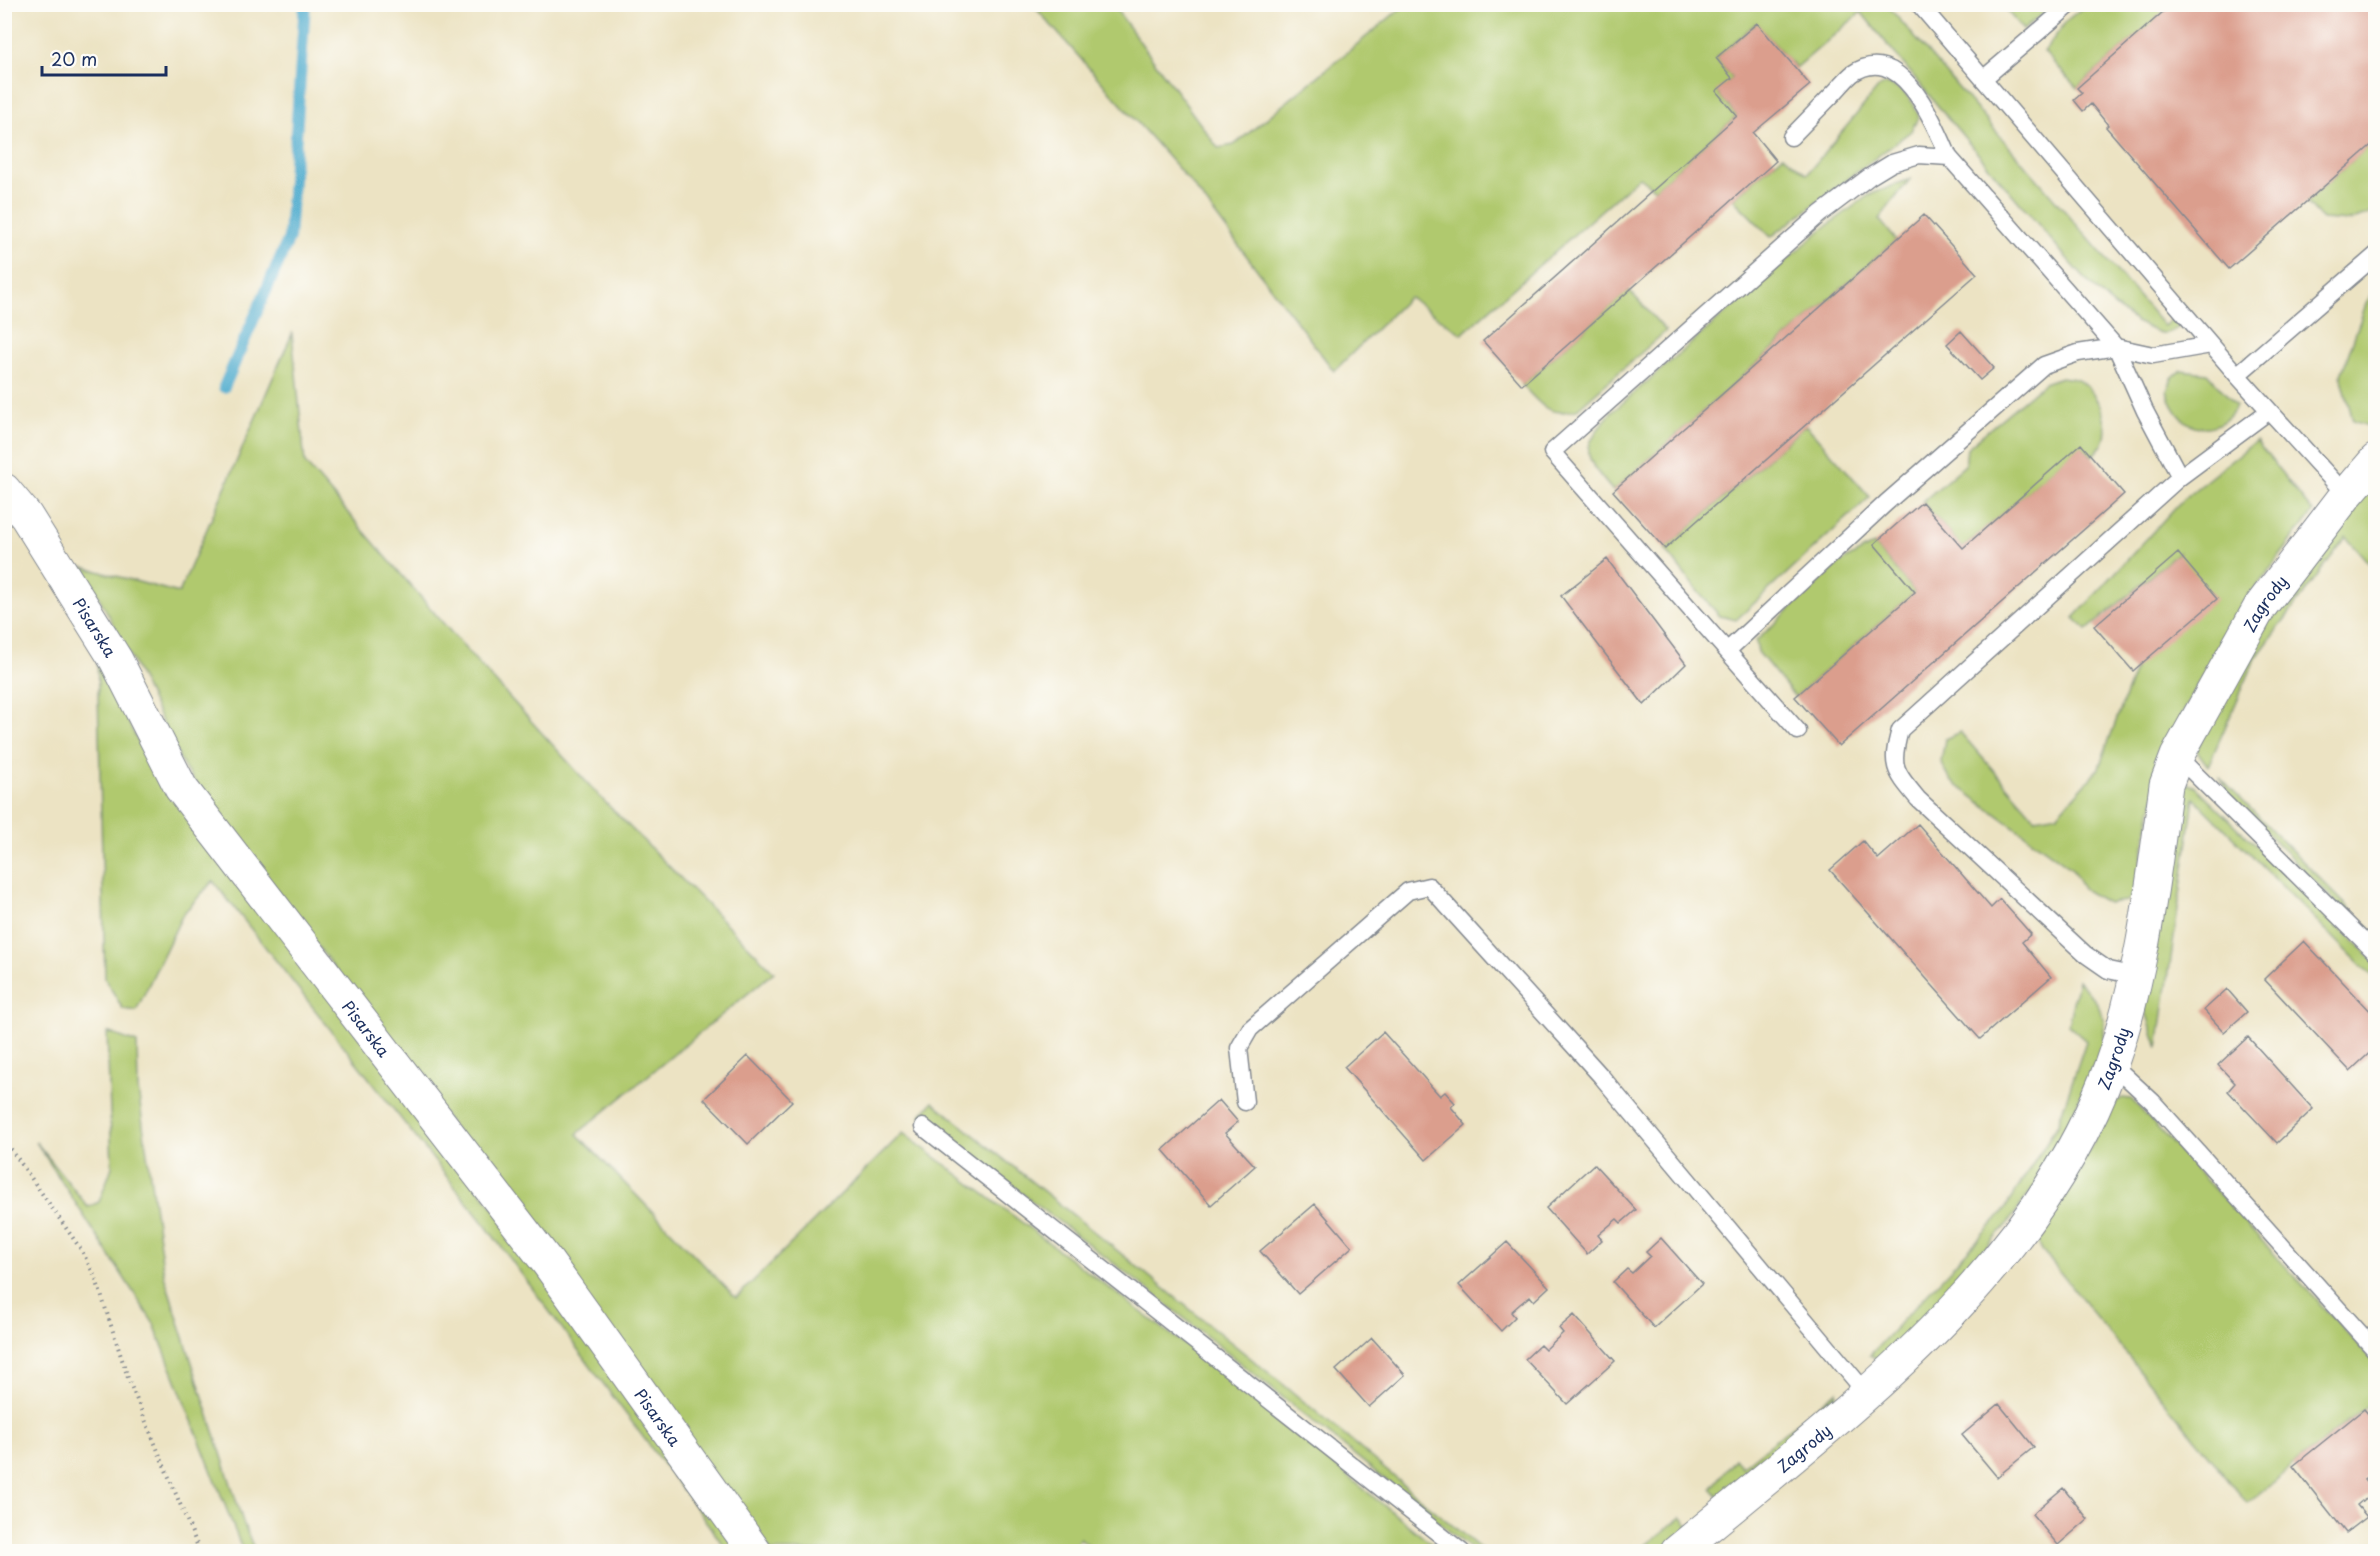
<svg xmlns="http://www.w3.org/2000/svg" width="2380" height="1556" font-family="'Playpen Sans',sans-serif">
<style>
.green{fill:#b0c96e;stroke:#667c66;stroke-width:1.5}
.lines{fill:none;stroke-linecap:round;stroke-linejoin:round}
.stream{stroke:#50acce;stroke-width:12}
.building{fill:#db9e8d}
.lane-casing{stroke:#848990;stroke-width:19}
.street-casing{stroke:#848990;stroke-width:35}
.path{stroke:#848990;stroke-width:4;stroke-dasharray:1.5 4.5;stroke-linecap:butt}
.lane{stroke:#fff;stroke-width:16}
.street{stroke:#fff;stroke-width:33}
.labels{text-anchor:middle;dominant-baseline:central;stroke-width:5;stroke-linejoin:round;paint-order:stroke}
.street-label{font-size:16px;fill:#1b2f5e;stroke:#fdfcf7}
</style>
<rect width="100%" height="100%" fill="#fdfcf7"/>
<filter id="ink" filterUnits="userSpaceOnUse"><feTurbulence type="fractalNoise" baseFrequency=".0167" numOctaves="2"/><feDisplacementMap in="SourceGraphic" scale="12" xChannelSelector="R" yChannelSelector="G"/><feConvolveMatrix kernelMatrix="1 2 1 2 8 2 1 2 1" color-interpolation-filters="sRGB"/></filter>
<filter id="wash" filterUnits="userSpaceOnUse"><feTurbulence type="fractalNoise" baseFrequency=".008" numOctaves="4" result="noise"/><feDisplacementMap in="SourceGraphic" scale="24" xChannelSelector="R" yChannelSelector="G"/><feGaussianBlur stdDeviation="1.35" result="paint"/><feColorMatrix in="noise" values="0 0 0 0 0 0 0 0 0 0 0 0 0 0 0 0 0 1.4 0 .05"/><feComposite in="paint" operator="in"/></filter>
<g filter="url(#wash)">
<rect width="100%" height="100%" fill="#ece3c3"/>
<path class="green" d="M1033 5H1113L1218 148 1234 145 1405 5H1887L2164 326 2174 317 2179 327C2172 332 2166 335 2158 332 2107 314 2065 255 2031 216 1973 149 1917 81 1861 12L1796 68 1756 23 1716 58 1732 78 1717 92 1737 116 1655 189 1639 177 1462 334 1409 297 1334 371 1192 184Z
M2002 5H2053L2023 30Z
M2086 5H2172L2077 88 2044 52 2067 20Z
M1886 84C1903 88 1913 100 1919 116L1911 131 1771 237 1733 199 1783 155 1807 174 1879 87Z
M2375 141V212L2350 221 2322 219 2306 202Z
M1910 179 1879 219 1896 240 1613 491C1583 456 1579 450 1611 413L1820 231 1869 195Z
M1629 290 1666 331 1576 410C1546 417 1542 405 1522 385Z
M2375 291 2376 427 2374 428 2353 421 2341 375 2367 301Z
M292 334 305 463 469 653 601 798 774 972 577 1134 736 1298 903 1133 1209 1363 1440 1551 1097 1552 1080 1538 1070 1552 771 1551 185 769 130 656 83 567 179 593Z
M2181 370 2207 373 2236 405C2230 425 2200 435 2184 420 2175 412 2171 402 2167 391L2172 378Z
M2061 377C2065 378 2071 378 2075 379 2095 386 2114 426 2102 445 2099 449 2095 453 2092 456L2081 445 1963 548 1922 502 1965 465 1967 448 2044 383Z
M1806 425 1870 497 1736 620 1720 616 1699 593 1665 549Z
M2256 441 2313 512 2240 609 2190 698 2162 759 2135 892 2127 901 2107 903 2083 889 2072 869 1951 781 1941 762 1945 739 1960 732 2035 818 2058 814 2098 770 2178 553 2087 630 2074 618 2182 500Z
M2375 480V570L2346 537 2256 658 2208 766 2196 750 2266 623Z
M1874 544 1915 592 1795 697 1758 652 1756 641 1838 564Z
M97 650 115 695 143 752 512 1232 743 1551H728L485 1225 213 881 183 914 136 1011 123 1009 105 979Z
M2219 777 2375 934V942L2230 796Z
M2186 783 2196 787 2375 961V979L2194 798 2158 1048 2145 1009 2180 789Z
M2078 980 2097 1003 2104 1019V1044L2049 1167 2008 1223 1967 1270 1881 1361 1870 1355 2001 1215 2058 1124 2086 1041 2068 1025Z
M107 1032 137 1043 138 1089 164 1275 243 1522 255 1551H243L154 1324 36 1142 88 1207 99 1202 112 1167Z
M2122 1098 2131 1099 2375 1363V1399L2247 1503 2042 1250 2037 1240 2038 1232 2081 1165 2113 1104Z
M933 1102 1284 1385 1483 1551H1474L1154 1294 920 1116Z
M1837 1391 1836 1404 1722 1501 1711 1489 1735 1459 1742 1467Z
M1681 1517 1690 1527 1661 1551 1637 1552Z"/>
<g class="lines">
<path class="stream" d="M224 387 289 238 305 4"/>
</g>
<g id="blocks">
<path class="building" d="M2172 4H2376V141L2229 269 2106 127 2108 125 2091 104 2083 111 2074 100 2082 93 2077 88Z
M1757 23 1810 85 1753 133 1776 161 1522 385 1483 341 1737 116 1716 91 1732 78 1716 58Z
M1924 215 1977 274 1665 549 1613 491Z
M1961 331 1994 368 1980 380 1947 344Z
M2081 444 2124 494 1839 746 1795 697 1915 592 1874 544 1922 502 1963 548Z
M2178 553 2217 599 2133 671 2094 626Z
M1607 559 1686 664 1644 705 1561 596Z
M1918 824 1991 908 2000 899 2031 934 2022 942 2051 977 1980 1039 1830 870 1863 841 1878 859Z
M2304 941 2376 1017V1047L2350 1071 2264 979Z
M2227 989 2247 1012 2224 1032 2204 1010Z
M1383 1032 1440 1096 1445 1092 1455 1103 1451 1107 1466 1125 1426 1160 1344 1067Z
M2248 1037 2313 1109 2277 1143 2228 1091 2235 1083 2218 1065Z
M748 1056 792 1101 748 1144 704 1099Z
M1219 1100 1238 1122 1225 1133 1255 1166 1211 1205 1163 1150Z
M1594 1164 1636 1210 1621 1223 1617 1219 1598 1235 1602 1240 1587 1254 1546 1208Z
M1315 1204 1352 1247 1298 1294 1260 1251Z
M1661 1238 1702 1284 1654 1328 1613 1282 1627 1269 1632 1273 1650 1256 1646 1252Z
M1507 1242 1549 1287 1534 1301 1530 1296 1520 1304 1511 1312 1515 1317 1501 1331 1459 1285Z
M1574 1315 1615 1361 1567 1404 1525 1359 1540 1345 1545 1350 1563 1333 1559 1328Z
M1372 1338 1405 1375 1369 1407 1336 1370Z
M1999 1404 2034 1447 1997 1477 1962 1435Z
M2364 1409 2376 1423V1470L2364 1479 2374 1491 2357 1505 2367 1517 2346 1533 2293 1466Z
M2063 1488 2088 1519 2058 1545 2032 1514Z"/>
</g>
</g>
<g filter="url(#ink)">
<use href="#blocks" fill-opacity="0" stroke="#848990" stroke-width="1.5"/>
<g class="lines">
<g class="lane-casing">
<path id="lane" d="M1919 4 2237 375
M1983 79 2071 4
M1791 137C1805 123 1819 108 1833 94 1839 88 1845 80 1852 74 1901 39 1935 125 1949 157
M2211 345 2153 355 2116 347 1949 157 1919 155 1892 163 1869 177 1820 214 1552 452 1727 651 1886 503 2044 365 2078 353 2116 347 2145 411 2180 477 2269 411
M2346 495 2237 375 2376 255
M1727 651 1798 731
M2177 756 2376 953
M2136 976 2108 970 2085 954 1918 799C1894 770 1890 766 1900 730L2180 477
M2112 1064 2153 1102 2376 1351
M1245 1102 1239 1048 1250 1029 1408 891 1429 886 1601 1076 1867 1394
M923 1127 1462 1552"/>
</g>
<g class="street-casing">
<g id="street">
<path id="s1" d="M4 490 26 516 116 660 181 788 548 1263 755 1552"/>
<path id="s2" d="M1677 1552C1843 1414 2036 1275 2111 1065 2143 975 2153 879 2166 785L2177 756 2260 607 2346 495 2376 460"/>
</g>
</g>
<path class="path" d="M4 1139 82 1251 96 1279 129 1381 200 1552"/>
<use href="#lane" class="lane"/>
<use href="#street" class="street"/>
</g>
</g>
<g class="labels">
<g class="street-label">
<text stroke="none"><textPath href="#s2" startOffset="1154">Zagrody</textPath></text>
<text stroke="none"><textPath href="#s1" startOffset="165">Pisarska</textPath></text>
<text stroke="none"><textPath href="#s1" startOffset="651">Pisarska</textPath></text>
<text stroke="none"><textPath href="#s2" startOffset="668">Zagrody</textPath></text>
<text stroke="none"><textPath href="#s1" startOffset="1137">Pisarska</textPath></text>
<text stroke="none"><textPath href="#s2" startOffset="164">Zagrody</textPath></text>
</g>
</g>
<rect width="2380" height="1556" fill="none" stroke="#fdfcf7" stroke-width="24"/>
<path d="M42 66v9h124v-9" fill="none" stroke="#1b2f5e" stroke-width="3"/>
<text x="51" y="66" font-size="18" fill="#1b2f5e" stroke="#fdfcf7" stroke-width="4.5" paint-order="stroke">20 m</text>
</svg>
